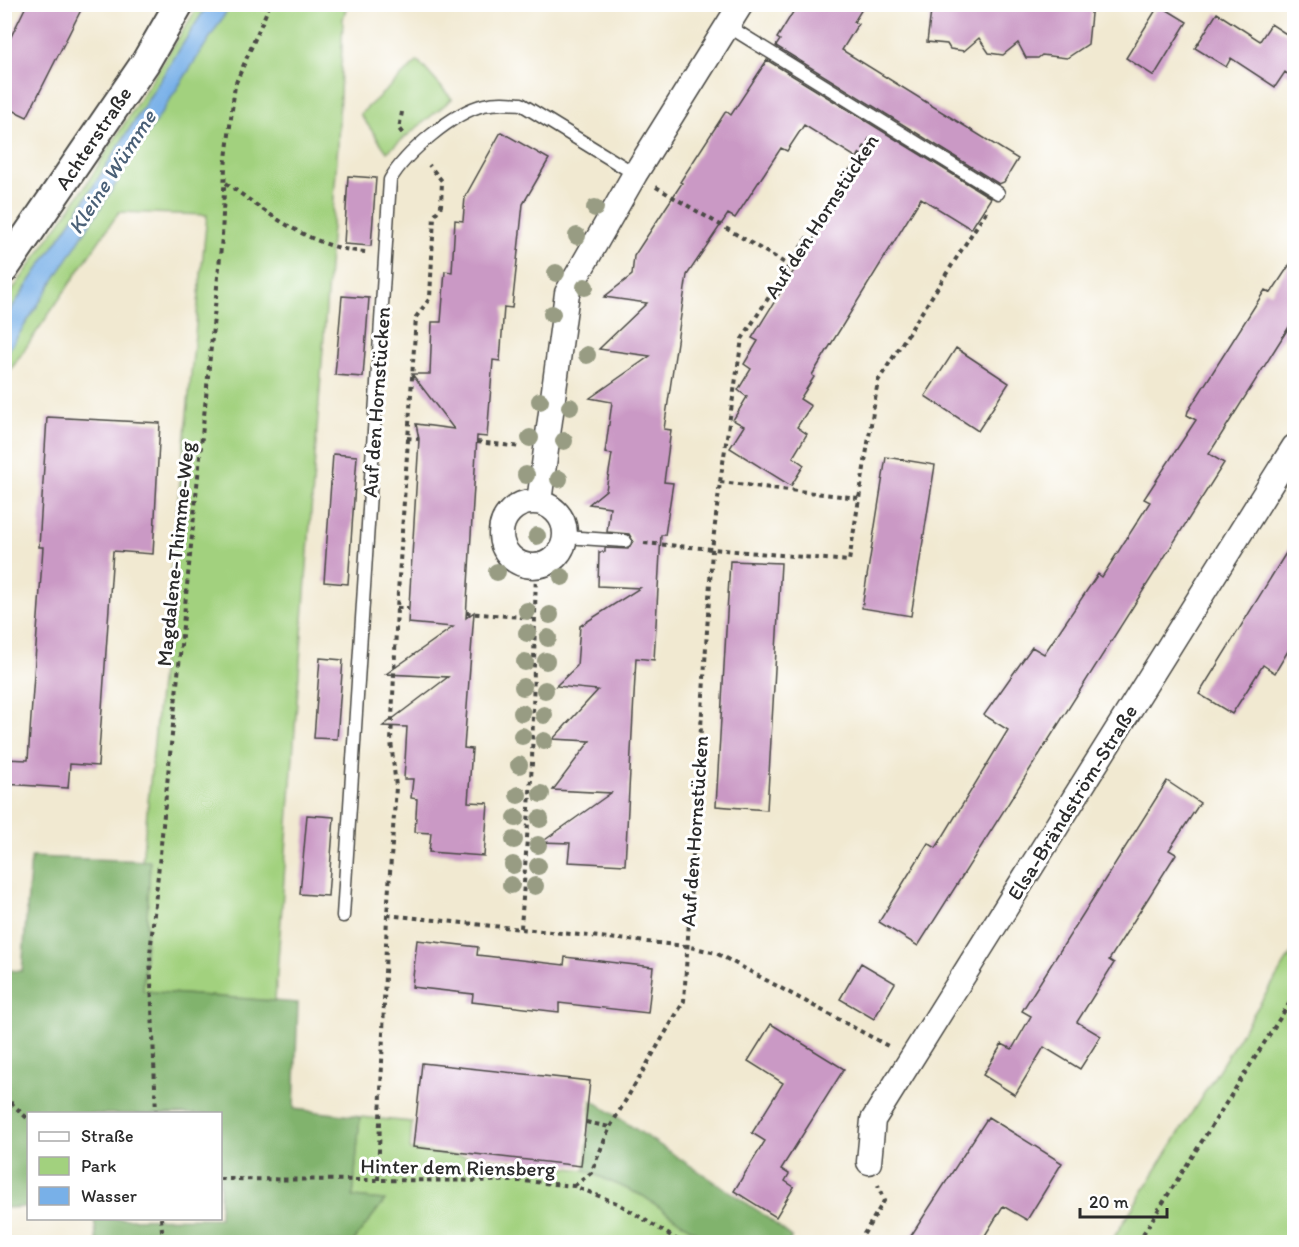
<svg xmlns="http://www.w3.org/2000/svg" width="1299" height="1247" font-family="Itim,sans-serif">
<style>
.green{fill:#a2d17e;stroke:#667e54;stroke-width:1.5}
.forest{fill:#81b36d;stroke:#566f4c;stroke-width:1.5}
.water{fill:#78b0e8;stroke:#526e8a;stroke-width:1.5}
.building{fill:#ca99c5}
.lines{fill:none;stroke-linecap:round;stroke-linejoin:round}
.service-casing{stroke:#494844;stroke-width:15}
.minor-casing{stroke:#494844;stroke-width:27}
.tertiary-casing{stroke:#494844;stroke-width:32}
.path{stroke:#494844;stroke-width:4;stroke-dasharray:4.5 4.5;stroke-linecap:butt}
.service{stroke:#fff;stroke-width:12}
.minor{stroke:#fff;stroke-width:24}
.tertiary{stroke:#fff;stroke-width:28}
.tree{fill:#989c83}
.labels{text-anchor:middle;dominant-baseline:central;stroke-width:6;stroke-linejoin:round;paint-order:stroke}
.street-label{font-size:21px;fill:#2b2b2b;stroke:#fff}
.water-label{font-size:22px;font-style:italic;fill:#4a6077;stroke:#fff}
</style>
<rect width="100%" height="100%" fill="#fff"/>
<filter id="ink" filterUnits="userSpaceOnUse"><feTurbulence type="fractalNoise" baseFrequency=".0167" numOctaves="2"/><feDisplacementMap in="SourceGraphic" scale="12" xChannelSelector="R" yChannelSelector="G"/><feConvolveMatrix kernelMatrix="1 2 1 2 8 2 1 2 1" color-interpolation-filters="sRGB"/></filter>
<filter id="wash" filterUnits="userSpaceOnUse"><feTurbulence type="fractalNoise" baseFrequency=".008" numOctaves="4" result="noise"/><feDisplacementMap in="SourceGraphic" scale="24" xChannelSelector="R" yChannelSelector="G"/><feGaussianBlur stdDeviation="1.35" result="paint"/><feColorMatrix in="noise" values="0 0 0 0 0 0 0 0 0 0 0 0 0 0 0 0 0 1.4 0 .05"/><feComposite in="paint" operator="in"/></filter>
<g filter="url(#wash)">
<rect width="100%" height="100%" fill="#f1e9d1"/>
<path class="green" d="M199 5H347L343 19 338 144 275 1001 143 991 150 862H142L207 215 119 212 5 378V301L84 188Z
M418 61 452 99 387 152 360 114Z
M1294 949V1242H1111Z
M360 1117 412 1122 410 1150 585 1170 643 1196 710 1242H353L384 1200 353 1197Z"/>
<path class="forest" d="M31 857 150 861 143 991 298 1003 294 1109 360 1117 353 1197 385 1200 353 1242H97L94 1219 220 1218V1114H28V1207L5 1208V970L22 971Z
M592 1100 760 1212 792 1237 789 1242H710L643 1196 585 1170Z"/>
<path class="water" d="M208 4 231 5 5 356V318L77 212Z"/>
<g id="blocks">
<path class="building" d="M27 4H84L27 117 4 106V51Z
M798 4H865L854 22 858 24 842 50 1018 159 1004 182 999 184 776 46 780 40 777 38Z
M932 4H1092L1088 44 1067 58 1042 55 1038 58H1026L1018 43 1003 55 989 53 979 38 964 51 950 49 947 44 927 42Z
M1159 5 1187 22 1154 76 1126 58Z
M1217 13 1260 41 1271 24 1294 39V79L1285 72 1275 87 1231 58 1226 67 1195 48Z
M767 60 991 198 971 229 921 198 812 375 814 377 800 399 811 406 797 427 807 434 793 457 804 465 791 486 730 448 744 426 733 420 747 397 738 390 751 369 744 364 758 341 752 338 862 161 804 125 787 151 781 148 735 218 728 214 687 275 664 429 671 430 664 482 673 483 665 535H661L654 660 636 658 625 865 568 862 570 843 542 842 611 793 553 790 590 741 553 739 598 690 556 686 577 666 580 626 640 588 598 586 599 552H605V548L628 549 633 541 629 534 607 532 610 507 589 504 606 490 612 454 605 453 612 402 590 398 650 356 599 349 647 303 604 297 632 275 634 256 682 183 680 182 726 111 731 115Z
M501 132 549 159 523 204 512 308 504 307 500 361 493 360 487 437 477 436 466 618 474 612 464 748 472 749 468 802 488 803 484 856 429 852 431 833 415 832 417 799 411 798 413 779H404L407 727 383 726 448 677 386 674 453 627 408 623 419 439 416 424 454 429 412 374H430L432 322H441L445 271 452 272 455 220 463 221 465 197Z
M348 176 376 178 371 246 344 244Z
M1294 258V319L1209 454 1224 463 918 946 879 922 928 843 936 848 1008 730 984 715 1032 647 1044 654 1098 574 1102 577 1150 502 1144 499 1196 420 1187 415 1188 411 1265 290 1271 293Z
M342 296 369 298 363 377 335 375Z
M956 348 1009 383 978 431 925 396Z
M47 417 160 423 153 554 113 551 98 766 70 764 68 788 4 784V759L28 760 43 547H39Z
M333 454 357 456 348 584 324 582Z
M886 457 935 465 911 616 862 608Z
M1294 540V641L1275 673 1263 665 1232 714 1199 694Z
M730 561 781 563 767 810 716 806Z
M320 658 343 660 337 739 314 738Z
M1167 781 1200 803 1169 850 1176 854 1109 960 1114 963 1077 1022 1101 1036 1080 1069 1044 1047 1015 1095 983 1075 1002 1044 1012 1049 1031 1016 1022 1011Z
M307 815 334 817 328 896 300 894Z
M417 940 478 947 477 955 564 965 565 957 653 967 648 1013 559 1003V1012L472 1002 473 994 412 987Z
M861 963 895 983 874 1019 840 999Z
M771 1024 844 1069 781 1169 789 1174 785 1181 794 1187 776 1217 734 1191 765 1141 752 1133 783 1083 748 1061Z
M422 1063 590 1081 581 1166 413 1147Z
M988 1117 1062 1163 1027 1220 1003 1206 981 1242H907Z"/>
</g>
</g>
<g filter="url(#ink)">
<use href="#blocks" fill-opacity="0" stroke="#494844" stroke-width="1.5"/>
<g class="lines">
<g class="service-casing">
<path id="service" d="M728 26 998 193
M565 537 625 541
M343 916 390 180C405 153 454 112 484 105 497 102 508 103 521 104L635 174"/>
</g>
<g class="minor-casing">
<path id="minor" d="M539 502 567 293 635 174 741 4
M501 534a32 32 0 1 1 64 0a32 32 0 1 1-64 0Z
M869 1162 873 1120 1294 447"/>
</g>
<g class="tertiary-casing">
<path id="tertiary" d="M4 269 145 63 179 4"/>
</g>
<path class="path" d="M402 112 399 129 403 134
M226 183C269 214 312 249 367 252
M656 187 790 266
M407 438 419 439
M477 442 521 447
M720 482 858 498
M644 543 849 561 878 381 987 210
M397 608H408
M466 613 535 618
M387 915 686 946 716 953 888 1046
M521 928 532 763 536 565
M4 1096 28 1119
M156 1114 150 954 222 237 225 167 235 85 270 4
M586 1122 610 1127
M220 1179 524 1181 574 1186 619 1204 681 1242
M378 1180 387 915 396 787 391 741 397 608 416 317 430 298 434 216 441 206 442 181 429 165
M574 1186 591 1173 610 1127 684 1001 712 550 720 482 742 339 871 138
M161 1218 163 1242
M859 1242 884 1201 878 1185
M1138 1242 1294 996"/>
<use href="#service" class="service"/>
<use href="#minor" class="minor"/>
<use href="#tertiary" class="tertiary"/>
</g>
<g class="tree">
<circle cx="595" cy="208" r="9"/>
<circle cx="577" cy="236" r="9"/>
<circle cx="556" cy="273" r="9"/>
<circle cx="585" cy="287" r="9"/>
<circle cx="552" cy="314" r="9"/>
<circle cx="587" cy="355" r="9"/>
<circle cx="540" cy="401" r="9"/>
<circle cx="570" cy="407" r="9"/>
<circle cx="530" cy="438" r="9"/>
<circle cx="564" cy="441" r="9"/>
<circle cx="526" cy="475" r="9"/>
<circle cx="559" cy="479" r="9"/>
<circle cx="537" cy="536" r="9"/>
<circle cx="497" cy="572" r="9"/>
<circle cx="562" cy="577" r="9"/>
<circle cx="527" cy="611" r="9"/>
<circle cx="550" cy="615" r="9"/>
<circle cx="527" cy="633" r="9"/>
<circle cx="548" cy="638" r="9"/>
<circle cx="546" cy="661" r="9"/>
<circle cx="525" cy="662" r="9"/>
<circle cx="523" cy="687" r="9"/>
<circle cx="545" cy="690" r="9"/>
<circle cx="522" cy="713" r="9"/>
<circle cx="544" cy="715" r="9"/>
<circle cx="522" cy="736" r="9"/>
<circle cx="544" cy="741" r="9"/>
<circle cx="519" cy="765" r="9"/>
<circle cx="541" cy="794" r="9"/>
<circle cx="518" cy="795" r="9"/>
<circle cx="516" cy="818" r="9"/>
<circle cx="540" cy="819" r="9"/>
<circle cx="514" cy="840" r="9"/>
<circle cx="538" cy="845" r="9"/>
<circle cx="513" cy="865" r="9"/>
<circle cx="538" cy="866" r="9"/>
<circle cx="511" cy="885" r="9"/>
<circle cx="535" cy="886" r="9"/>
</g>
</g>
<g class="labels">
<g class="street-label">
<text transform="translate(93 138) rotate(-56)">Achterstraße</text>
<text transform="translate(821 216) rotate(-57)">Auf den Hornstücken</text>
<text transform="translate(376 402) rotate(-86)">Auf den Hornstücken</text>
<text transform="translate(175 554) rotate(-84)">Magdalene-Thimme-Weg</text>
<text transform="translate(1072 802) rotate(-58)">Elsa-Brändström-Straße</text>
<text transform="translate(694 831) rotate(-86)">Auf den Hornstücken</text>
<text transform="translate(458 1167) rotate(1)">Hinter dem Riensberg</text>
</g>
<g class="water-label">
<text transform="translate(112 172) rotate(-57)">Kleine Wümme</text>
</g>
</g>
<rect width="1299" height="1247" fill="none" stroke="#fff" stroke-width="24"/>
<rect x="27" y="1112" width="195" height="108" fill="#ffffff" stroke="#aaaaaa" stroke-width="1.5"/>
<rect x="39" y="1132" width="30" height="9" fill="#ffffff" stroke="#aaaaaa" stroke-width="1.5"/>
<text x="81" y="1142" font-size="18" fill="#2b2b2b">Straße</text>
<rect x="39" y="1157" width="30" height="18" fill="#a2d17e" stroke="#aaaaaa" stroke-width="1.5"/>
<text x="81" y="1172" font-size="18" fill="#2b2b2b">Park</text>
<rect x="39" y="1187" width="30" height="18" fill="#78b0e8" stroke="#aaaaaa" stroke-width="1.5"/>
<text x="81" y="1202" font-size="18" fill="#2b2b2b">Wasser</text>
<path d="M1080 1208v9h87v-9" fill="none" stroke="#2b2b2b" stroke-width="3"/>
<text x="1089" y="1208" font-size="18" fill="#2b2b2b" stroke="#ffffff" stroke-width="4.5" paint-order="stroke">20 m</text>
</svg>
